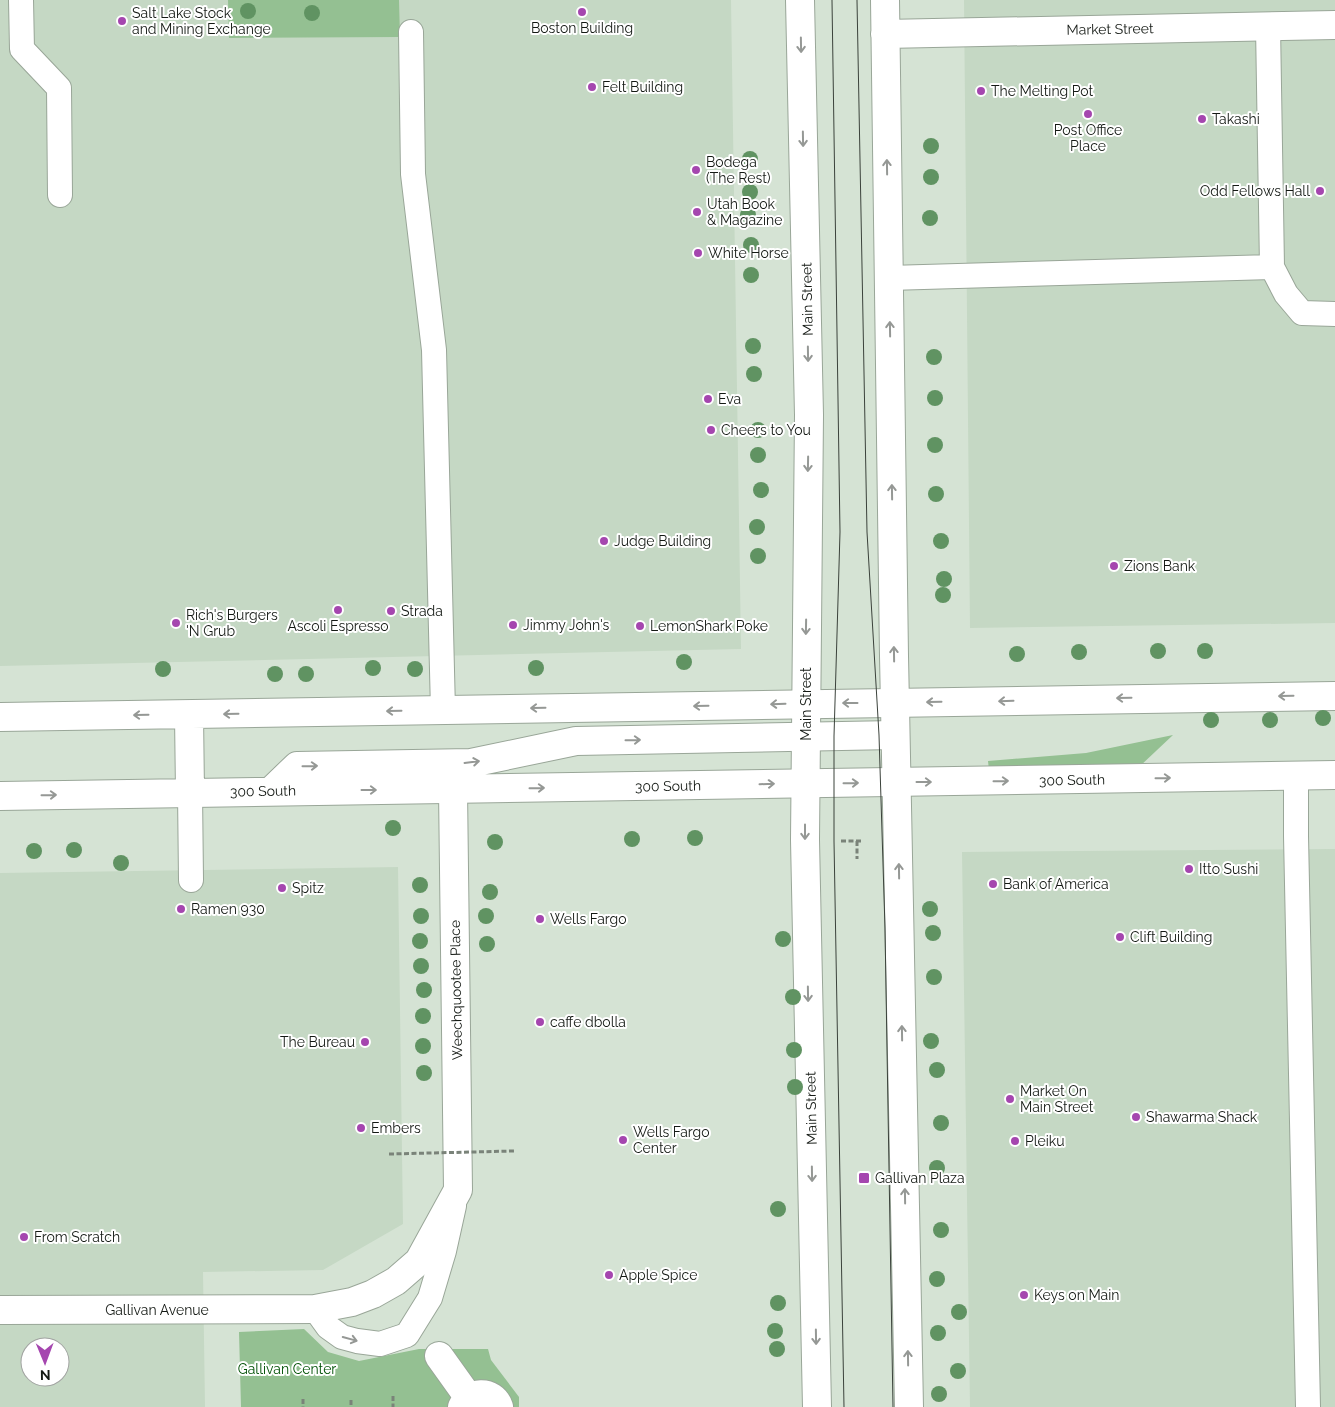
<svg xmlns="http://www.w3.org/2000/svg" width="1335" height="1407" font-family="Raleway,sans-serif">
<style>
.built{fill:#c5d8c4;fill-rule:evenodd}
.green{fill:#94c092}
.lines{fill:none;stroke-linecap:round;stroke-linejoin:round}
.lane-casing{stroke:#99a698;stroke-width:26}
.street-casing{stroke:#99a698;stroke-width:30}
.secondary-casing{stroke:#99a698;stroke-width:30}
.path{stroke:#7a8379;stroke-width:3;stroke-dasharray:5 2.5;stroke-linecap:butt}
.lane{stroke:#fff;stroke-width:24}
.street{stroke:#fff;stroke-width:28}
.secondary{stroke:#fff;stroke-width:28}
.tram{stroke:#3b423b;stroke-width:1}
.path-bridge{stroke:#7a8379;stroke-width:3;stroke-dasharray:5 2.5;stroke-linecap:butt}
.tree{fill:#609362}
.oneway{stroke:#959895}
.poi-dot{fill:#a546af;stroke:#fff;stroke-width:2}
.labels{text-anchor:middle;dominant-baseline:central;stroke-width:4;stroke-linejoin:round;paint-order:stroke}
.poi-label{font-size:14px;fill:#141914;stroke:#fff;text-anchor:start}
.street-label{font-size:14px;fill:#141914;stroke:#fff}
.park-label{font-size:14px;fill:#005105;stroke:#fff}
</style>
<rect width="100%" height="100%" fill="#d5e3d4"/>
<path class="built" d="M0 0H731L741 649 0 666Z
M964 0H1335V623L970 628Z
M1335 849V1407H970L962 852Z
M398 867 403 1224 323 1270 203 1272 205 1407H0V873ZM30 1347H60V1377H30Z"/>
<path class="green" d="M228 0H399L400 37 229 38Z
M1173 735 1139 767 989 770 988 761 1086 753Z
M304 1329 328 1352 359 1361 419 1349H488L491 1360 519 1397V1407H241L239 1332Z"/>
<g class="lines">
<g class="lane-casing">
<path id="lane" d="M21 0 22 49 59 88 60 195
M1268 26 1272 267 1286 294 1302 313 1335 314
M411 32 413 174 434 350 443 710
M889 278 1272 267
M1296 776V836L1308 1407
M190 792 191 880
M315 1309 328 1327 342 1337 357 1341 380 1344 407 1335 430 1298 444 1251 454 1206"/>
</g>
<g class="street-casing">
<path id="street" d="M800 0 809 415 805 840 817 1407
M885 0 894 656 909 1407
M885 34 1335 25
M0 1310 315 1309 352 1302 373 1294 396 1281 419 1261 458 1190 453 789
M439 1356 469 1398
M462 1407C469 1391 493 1389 499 1407"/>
</g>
<g class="secondary-casing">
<path id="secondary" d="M189 715 190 792
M0 717 1335 696
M271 791 297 766 471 763 576 741 895 735
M0 796 1335 775"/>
</g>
<path class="path" d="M841 841H863
M857 841V859
M393 1396V1407
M303 1399V1407
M351 1400V1407"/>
<use href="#lane" class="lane"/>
<use href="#street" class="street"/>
<use href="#secondary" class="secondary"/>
<path class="tram" d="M832 0 840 532 834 736V841L844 1407
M857 0 867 532 879 735 885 928 893 1407"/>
<path class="path-bridge" d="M389 1154 514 1151"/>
</g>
<g class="tree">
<circle cx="248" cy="11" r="8"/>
<circle cx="312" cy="13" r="8"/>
<circle cx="931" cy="146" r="8"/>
<circle cx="750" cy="159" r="8"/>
<circle cx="931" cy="177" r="8"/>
<circle cx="750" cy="192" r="8"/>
<circle cx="748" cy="215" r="8"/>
<circle cx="930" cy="218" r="8"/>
<circle cx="751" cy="245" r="8"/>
<circle cx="751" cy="275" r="8"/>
<circle cx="753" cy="346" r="8"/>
<circle cx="934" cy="357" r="8"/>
<circle cx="754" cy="374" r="8"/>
<circle cx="935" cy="398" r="8"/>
<circle cx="758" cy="430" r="8"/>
<circle cx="935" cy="445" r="8"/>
<circle cx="758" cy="455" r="8"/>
<circle cx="761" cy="490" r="8"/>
<circle cx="936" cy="494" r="8"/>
<circle cx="757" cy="527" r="8"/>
<circle cx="941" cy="541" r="8"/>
<circle cx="758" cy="556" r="8"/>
<circle cx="944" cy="579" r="8"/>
<circle cx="943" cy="595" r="8"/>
<circle cx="1158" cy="651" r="8"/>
<circle cx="1205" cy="651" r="8"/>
<circle cx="1079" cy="652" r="8"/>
<circle cx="1017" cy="654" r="8"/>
<circle cx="684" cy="662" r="8"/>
<circle cx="373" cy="668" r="8"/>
<circle cx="536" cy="668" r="8"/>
<circle cx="163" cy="669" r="8"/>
<circle cx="415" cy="669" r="8"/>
<circle cx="275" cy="674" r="8"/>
<circle cx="306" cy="674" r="8"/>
<circle cx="1323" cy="718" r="8"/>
<circle cx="1211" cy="720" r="8"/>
<circle cx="1270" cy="720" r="8"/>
<circle cx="393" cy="828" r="8"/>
<circle cx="695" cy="838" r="8"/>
<circle cx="632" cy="839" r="8"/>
<circle cx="495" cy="842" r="8"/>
<circle cx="74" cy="850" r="8"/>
<circle cx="34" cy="851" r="8"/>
<circle cx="121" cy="863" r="8"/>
<circle cx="420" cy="885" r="8"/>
<circle cx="490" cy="892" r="8"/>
<circle cx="930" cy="909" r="8"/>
<circle cx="421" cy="916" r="8"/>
<circle cx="486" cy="916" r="8"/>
<circle cx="933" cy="933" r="8"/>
<circle cx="783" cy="939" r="8"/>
<circle cx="420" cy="941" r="8"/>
<circle cx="487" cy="944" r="8"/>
<circle cx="421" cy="966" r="8"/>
<circle cx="934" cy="977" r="8"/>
<circle cx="424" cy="990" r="8"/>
<circle cx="793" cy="997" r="8"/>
<circle cx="423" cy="1016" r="8"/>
<circle cx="931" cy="1041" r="8"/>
<circle cx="423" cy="1046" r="8"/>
<circle cx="794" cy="1050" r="8"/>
<circle cx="937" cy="1070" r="8"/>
<circle cx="424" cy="1073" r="8"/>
<circle cx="795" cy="1087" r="8"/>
<circle cx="941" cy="1123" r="8"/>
<circle cx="937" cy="1168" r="8"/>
<circle cx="778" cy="1209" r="8"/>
<circle cx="941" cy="1230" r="8"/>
<circle cx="937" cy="1279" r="8"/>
<circle cx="778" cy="1303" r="8"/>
<circle cx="959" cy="1312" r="8"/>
<circle cx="775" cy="1331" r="8"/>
<circle cx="938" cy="1333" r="8"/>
<circle cx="777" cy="1349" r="8"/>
<circle cx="958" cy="1371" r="8"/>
<circle cx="939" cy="1394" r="8"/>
</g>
<defs><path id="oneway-shaft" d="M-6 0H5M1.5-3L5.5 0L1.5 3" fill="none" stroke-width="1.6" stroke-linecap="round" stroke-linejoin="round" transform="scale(1.25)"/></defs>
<g class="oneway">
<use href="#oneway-shaft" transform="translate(801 45) rotate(89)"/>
<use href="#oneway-shaft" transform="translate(803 139) rotate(89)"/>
<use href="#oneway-shaft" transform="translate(887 167) rotate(-91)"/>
<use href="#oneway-shaft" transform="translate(890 329) rotate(-91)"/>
<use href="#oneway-shaft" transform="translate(808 354) rotate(89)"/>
<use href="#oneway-shaft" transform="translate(808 464) rotate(91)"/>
<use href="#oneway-shaft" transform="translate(892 492) rotate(-91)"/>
<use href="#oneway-shaft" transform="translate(806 627) rotate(91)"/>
<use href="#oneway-shaft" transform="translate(894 654) rotate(-91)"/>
<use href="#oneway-shaft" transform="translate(1286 696) rotate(179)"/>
<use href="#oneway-shaft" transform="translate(1124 698) rotate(179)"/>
<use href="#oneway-shaft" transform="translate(1006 701) rotate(178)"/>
<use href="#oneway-shaft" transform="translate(934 702) rotate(179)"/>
<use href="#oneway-shaft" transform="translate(850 703) rotate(180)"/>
<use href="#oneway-shaft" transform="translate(778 704) rotate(178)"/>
<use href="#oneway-shaft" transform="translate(701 706) rotate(179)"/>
<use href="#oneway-shaft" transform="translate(538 708) rotate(179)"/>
<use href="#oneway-shaft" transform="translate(394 711) rotate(179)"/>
<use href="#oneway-shaft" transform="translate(231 714) rotate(179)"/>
<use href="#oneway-shaft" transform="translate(141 715) rotate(179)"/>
<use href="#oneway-shaft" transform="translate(633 740) rotate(-1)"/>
<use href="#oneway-shaft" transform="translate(472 762) rotate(-7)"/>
<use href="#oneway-shaft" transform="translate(310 766) rotate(-1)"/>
<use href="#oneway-shaft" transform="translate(1163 778) rotate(-1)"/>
<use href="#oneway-shaft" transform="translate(1001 781) rotate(-1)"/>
<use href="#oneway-shaft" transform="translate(924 782)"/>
<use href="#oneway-shaft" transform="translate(851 783) rotate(-1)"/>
<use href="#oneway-shaft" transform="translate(767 784) rotate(-2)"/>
<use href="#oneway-shaft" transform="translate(537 788) rotate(-1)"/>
<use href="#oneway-shaft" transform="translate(369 790)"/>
<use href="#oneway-shaft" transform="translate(49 795) rotate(-1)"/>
<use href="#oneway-shaft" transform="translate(805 832) rotate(90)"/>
<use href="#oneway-shaft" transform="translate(899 871) rotate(-91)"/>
<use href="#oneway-shaft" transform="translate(808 994) rotate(89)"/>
<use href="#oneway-shaft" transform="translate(902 1033) rotate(-91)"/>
<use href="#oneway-shaft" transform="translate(812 1174) rotate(89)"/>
<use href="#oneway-shaft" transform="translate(905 1196) rotate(-91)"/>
<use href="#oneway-shaft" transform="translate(816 1337) rotate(89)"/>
<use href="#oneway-shaft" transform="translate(350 1339) rotate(15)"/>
<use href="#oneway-shaft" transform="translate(908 1358) rotate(-91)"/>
</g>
<g class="poi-dot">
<circle cx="582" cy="12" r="5"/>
<circle cx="122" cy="21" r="5"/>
<circle cx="592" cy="87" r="5"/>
<circle cx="981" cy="91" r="5"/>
<circle cx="1088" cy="114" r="5"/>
<circle cx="1202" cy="119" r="5"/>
<circle cx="696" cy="170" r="5"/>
<circle cx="1320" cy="191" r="5"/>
<circle cx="697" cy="212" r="5"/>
<circle cx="698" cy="253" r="5"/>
<circle cx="708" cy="399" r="5"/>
<circle cx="711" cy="430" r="5"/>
<circle cx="604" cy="541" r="5"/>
<circle cx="1114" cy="566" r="5"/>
<circle cx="338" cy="610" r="5"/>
<circle cx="391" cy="611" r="5"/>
<circle cx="176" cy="623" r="5"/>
<circle cx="513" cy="625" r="5"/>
<circle cx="640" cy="626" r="5"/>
<circle cx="1189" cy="869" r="5"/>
<circle cx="993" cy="884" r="5"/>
<circle cx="282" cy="888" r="5"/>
<circle cx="181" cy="909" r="5"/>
<circle cx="540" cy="919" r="5"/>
<circle cx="1120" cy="937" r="5"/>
<circle cx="540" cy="1022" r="5"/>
<circle cx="365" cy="1042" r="5"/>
<circle cx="1010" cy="1099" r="5"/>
<circle cx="1136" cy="1117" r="5"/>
<circle cx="361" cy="1128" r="5"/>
<circle cx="623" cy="1140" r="5"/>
<circle cx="1015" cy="1141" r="5"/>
<rect x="858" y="1172" width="12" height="12" rx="2.5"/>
<circle cx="24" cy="1237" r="5"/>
<circle cx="609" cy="1275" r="5"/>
<circle cx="1024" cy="1295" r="5"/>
</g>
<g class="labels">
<g class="poi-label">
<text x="132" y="13">Salt Lake Stock<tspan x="132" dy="16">and Mining Exchange</tspan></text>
<text x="582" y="28" text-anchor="middle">Boston Building</text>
<text x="602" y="87">Felt Building</text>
<text x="991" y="91">The Melting Pot</text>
<text x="1212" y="119">Takashi</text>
<text x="1088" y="130" text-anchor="middle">Post Office<tspan x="1088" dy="16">Place</tspan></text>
<text x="706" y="162">Bodega<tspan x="706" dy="16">(The Rest)</tspan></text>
<text x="1310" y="191" text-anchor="end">Odd Fellows Hall</text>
<text x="707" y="204">Utah Book<tspan x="707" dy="16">&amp; Magazine</tspan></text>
<text x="708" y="253">White Horse</text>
<text x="718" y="399">Eva</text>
<text x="721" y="430">Cheers to You</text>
<text x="614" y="541">Judge Building</text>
<text x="1124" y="566">Zions Bank</text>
<text x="401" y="611">Strada</text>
<text x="186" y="615">Rich's Burgers<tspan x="186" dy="16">'N Grub</tspan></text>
<text x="523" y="625">Jimmy John's</text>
<text x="338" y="626" text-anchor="middle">Ascoli Espresso</text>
<text x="650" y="626">LemonShark Poke</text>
<text x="1199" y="869">Itto Sushi</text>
<text x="1003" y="884">Bank of America</text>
<text x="292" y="888">Spitz</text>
<text x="191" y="909">Ramen 930</text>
<text x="550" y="919">Wells Fargo</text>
<text x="1130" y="937">Clift Building</text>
<text x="550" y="1022">caffe dbolla</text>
<text x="355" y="1042" text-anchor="end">The Bureau</text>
<text x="1020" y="1091">Market On<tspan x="1020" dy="16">Main Street</tspan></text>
<text x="1146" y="1117">Shawarma Shack</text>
<text x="371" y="1128">Embers</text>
<text x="633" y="1132">Wells Fargo<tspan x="633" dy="16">Center</tspan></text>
<text x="1025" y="1141">Pleiku</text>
<text x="875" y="1178">Gallivan Plaza</text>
<text x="34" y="1237">From Scratch</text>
<text x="619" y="1275">Apple Spice</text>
<text x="1034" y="1295">Keys on Main</text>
</g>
<g class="street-label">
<text transform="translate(1110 29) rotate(-1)">Market Street</text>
<text transform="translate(807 299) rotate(-91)">Main Street</text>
<text transform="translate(806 704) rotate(-90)">Main Street</text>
<text transform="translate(1072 780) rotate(-1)">300 South</text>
<text transform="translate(668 786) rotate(-1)">300 South</text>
<text transform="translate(263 791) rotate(-1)">300 South</text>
<text transform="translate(456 990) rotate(-91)">Weechquootee Place</text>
<text transform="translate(811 1108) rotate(-91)">Main Street</text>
<text x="157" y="1310">Gallivan Avenue</text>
</g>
<g class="park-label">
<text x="287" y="1369">Gallivan Center</text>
</g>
</g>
<g transform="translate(45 1362) rotate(179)"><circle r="24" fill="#ffffff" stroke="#a1a3a1"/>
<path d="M0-4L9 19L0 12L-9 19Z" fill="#a546af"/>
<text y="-8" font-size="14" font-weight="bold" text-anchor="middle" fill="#141914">N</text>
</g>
</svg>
